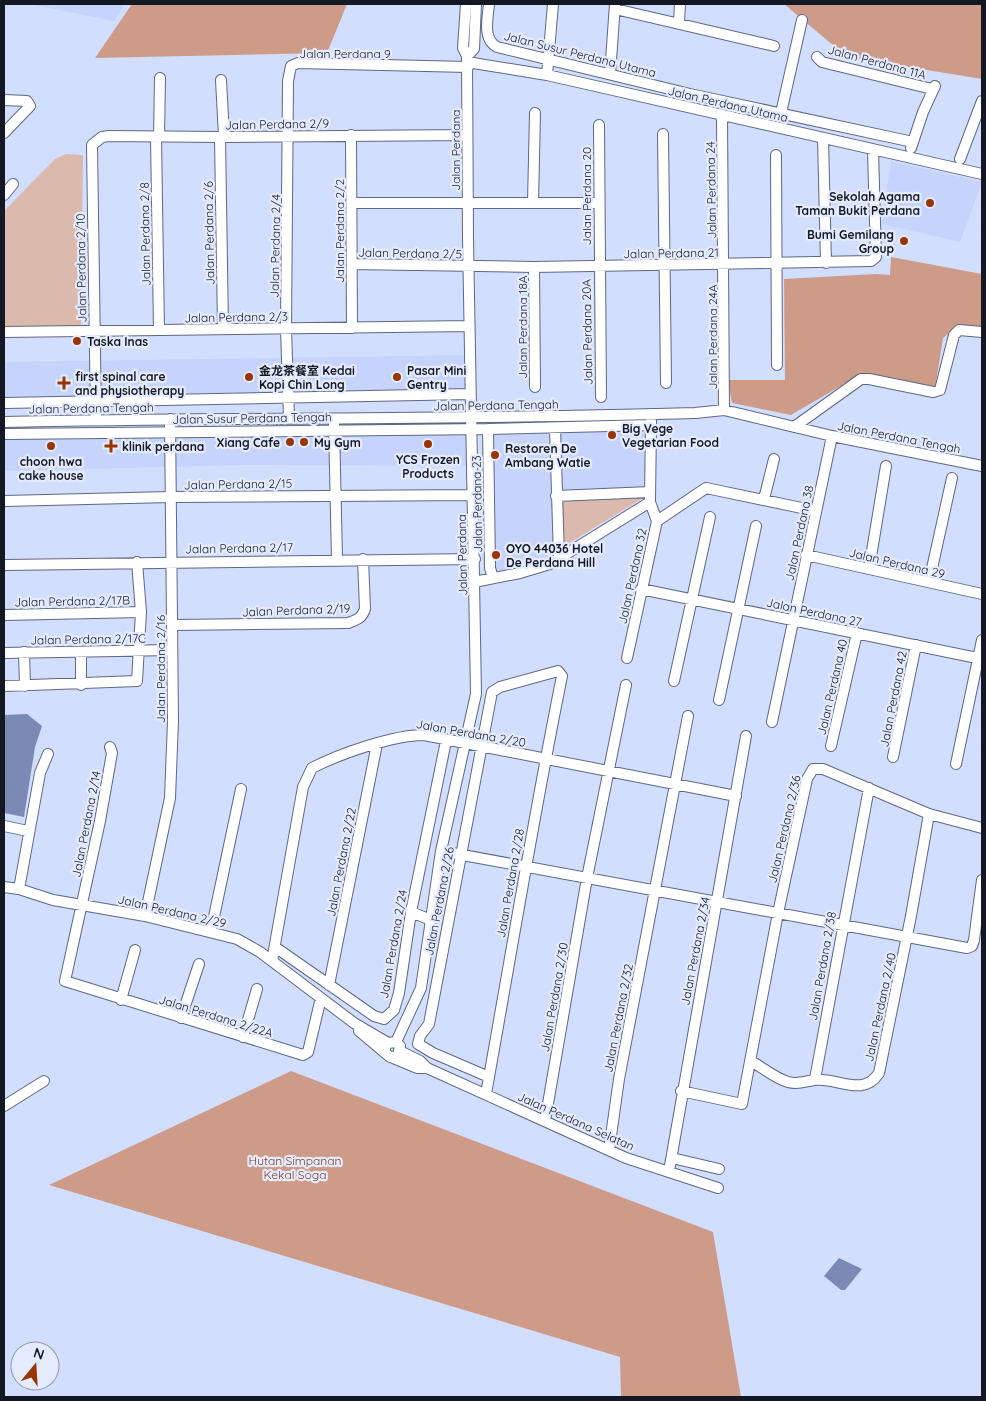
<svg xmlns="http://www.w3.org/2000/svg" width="986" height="1401" font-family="Quicksand,'Noto Sans SC',sans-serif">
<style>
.built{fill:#c6d4fb}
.green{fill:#dbb9ad}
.forest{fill:#ce9b89}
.water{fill:#7b8ab5}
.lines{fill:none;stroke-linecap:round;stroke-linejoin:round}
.minor-casing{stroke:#5e6783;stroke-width:12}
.minor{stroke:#fff;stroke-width:10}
.poi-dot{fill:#993403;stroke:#e4ebfe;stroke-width:2}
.labels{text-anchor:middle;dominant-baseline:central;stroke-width:4.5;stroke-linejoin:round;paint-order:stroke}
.street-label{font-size:12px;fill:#141823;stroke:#e4ebfe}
.poi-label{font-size:12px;font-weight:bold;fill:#141823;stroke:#e4ebfe;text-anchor:start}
.park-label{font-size:12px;fill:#824129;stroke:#e4ebfe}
</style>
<rect width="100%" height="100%" fill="#d2defe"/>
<path class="built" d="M29 4H125L114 21Z
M891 161 982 182 960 242 882 224Z
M473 355 475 397 4 406V362Z
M654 423 652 493 559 498 562 559 491 581 486 426Z
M475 426 477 466 245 465 4 471V432Z"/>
<path class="green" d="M66 154 83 155 81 326H4V211L55 159Z
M643 496V498L561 548V502Z"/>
<path class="forest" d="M132 4H347L327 53 95 58Z
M784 4H982V79L847 57Z
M891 257 982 274V327L958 326 943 338 935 389 863 373 791 415 732 403 728 380H785L784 279 876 274 890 275Z
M291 1071 713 1232 741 1397H621L620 1357 49 1185Z"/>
<path class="water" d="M27 714 42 726 35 747 24 817 4 813V715Z
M839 1258 862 1269 845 1290H841L824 1276Z"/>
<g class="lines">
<g class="minor-casing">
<path id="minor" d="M489 4C488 18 482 39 497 47L690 94 913 142
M615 9 774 46
M679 23 680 4
M467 56 474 49 476 4
M817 57 822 62 932 89
M467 62 547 75 982 174
M610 74 615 4
M547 75 553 4
M221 80 224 136
M4 100 27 101 30 106 4 133
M781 113 802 20
M722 115 724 410
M599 125 601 397
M663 134 666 383
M351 135 352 328
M156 137 159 330
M159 137 160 78
M220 137 223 329
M823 138 826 263
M911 148 923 112 935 86
M776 155 777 365
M960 159 982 101
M4 195 13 184
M352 203H599
M533 203 535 113
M352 264 534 267 871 261 876 257 873 150
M534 267 535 387
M4 332 469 326
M4 403 470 394
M289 418 286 329 288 81 291 66 298 63 468 67
M96 420 92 145 102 137 109 136 220 137 467 135
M651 421 650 502 657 521
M4 422C234 417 464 420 695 413L724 410 832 436 982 466
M334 424 337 560
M794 427 861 379H869L933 392 940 390 954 335 959 330 982 332
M555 428 559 558
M4 434 488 429
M556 496 650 492
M764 499 774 459
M4 501 171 497 474 495
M806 555 982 594
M4 565 475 559
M869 569 886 466
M493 578 490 568 488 429 651 425
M474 582 520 573 550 564 650 502
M929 582 952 478
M641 589 982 659
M4 615 141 612
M172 625 348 623C357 620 362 618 365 609L363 559
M24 652 25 686
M4 653 172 650
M627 658 657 521 706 488 816 511
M674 681 710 517
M81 685V652
M4 686 137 681 141 612 137 562
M719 700 756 526
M772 722 832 436
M831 746 857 633
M110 747 112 753 100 821 65 981 303 1055 308 1052 321 998
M893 757 916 645
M956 764 982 640
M4 826 28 831
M441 851 967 948 972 946 974 940 982 880
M4 887 19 889 53 900 145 916 237 939 260 952 354 1023 388 1043
M19 889 40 773 48 754
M411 912 431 920
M145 916 170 798 173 721 170 419
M211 931 241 789
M275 947 374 1016 384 1019 394 1010 399 993 411 912 446 741
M272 961 303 787 312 768C339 754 393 735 424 735L736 796
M329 985 377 744
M121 1000 135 950
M181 1018 199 964
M359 1031 390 1057 398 1056 400 1046 396 1042 388 1043 385 1047V1052
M243 1037 257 989
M396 1042 421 988 441 851 476 694 468 238 467 56 463 48 466 4
M400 1051 420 1061 427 1068 626 1158 718 1188
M393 1058 417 1068H427
M751 1061C763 1068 775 1078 788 1082 798 1085 806 1081 815 1080 837 1077 863 1098 879 1073L911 916 929 814
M815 1079 869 788
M681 1091 742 1104 778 913 807 779 813 769H823L929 814 982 828
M486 1094 489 1077C513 943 535 809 562 676L558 671 500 687 492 692 429 1024 420 1036 418 1044 433 1053 489 1077
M4 1106 44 1081
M545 1121 587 878 626 685
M609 1150 619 1079 688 716
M672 1158 719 1169
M669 1171 746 736"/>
</g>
<use href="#minor" class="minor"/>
</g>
<g class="poi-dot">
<circle cx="930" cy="203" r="5"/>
<circle cx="904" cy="241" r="5"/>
<circle cx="77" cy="341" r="5"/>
<circle cx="249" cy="377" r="5"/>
<circle cx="397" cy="377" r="5"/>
<path d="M61.5 375.5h5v5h5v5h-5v5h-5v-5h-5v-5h5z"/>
<circle cx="612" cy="435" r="5"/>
<circle cx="290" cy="442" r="5"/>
<circle cx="304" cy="442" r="5"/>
<circle cx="428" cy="444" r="5"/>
<circle cx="51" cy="446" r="5"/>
<path d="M108.5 438.5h5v5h5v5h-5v5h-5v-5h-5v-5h5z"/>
<circle cx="495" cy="455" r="5"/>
<circle cx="496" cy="555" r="5"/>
</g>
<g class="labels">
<g class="street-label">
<text x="345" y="53">Jalan Perdana 9</text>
<text transform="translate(580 54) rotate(14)">Jalan Susur Perdana Utama</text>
<text transform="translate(877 62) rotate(15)">Jalan Perdana 11A</text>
<text transform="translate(728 104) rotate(13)">Jalan Perdana Utama</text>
<text transform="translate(277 124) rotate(-1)">Jalan Perdana 2/9</text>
<text transform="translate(455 150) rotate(-90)">Jalan Perdana</text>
<text transform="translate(711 190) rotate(-91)">Jalan Perdana 24</text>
<text transform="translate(586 196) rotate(-90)">Jalan Perdana 20</text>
<text transform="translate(339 231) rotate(-90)">Jalan Perdana 2/2</text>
<text transform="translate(209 233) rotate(-91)">Jalan Perdana 2/6</text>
<text transform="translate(145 234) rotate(-91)">Jalan Perdana 2/8</text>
<text transform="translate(275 246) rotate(-89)">Jalan Perdana 2/4</text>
<text transform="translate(410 253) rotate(1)">Jalan Perdana 2/5</text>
<text transform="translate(671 253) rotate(-1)">Jalan Perdana 21</text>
<text transform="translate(81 268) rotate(-91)">Jalan Perdana 2/10</text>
<text transform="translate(236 317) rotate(-1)">Jalan Perdana 2/3</text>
<text transform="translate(522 327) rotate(-90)">Jalan Perdana 18A</text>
<text transform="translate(587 332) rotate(-91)">Jalan Perdana 20A</text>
<text transform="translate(712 337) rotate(-90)">Jalan Perdana 24A</text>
<text transform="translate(496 405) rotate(-1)">Jalan Perdana Tengah</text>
<text transform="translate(91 408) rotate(-1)">Jalan Perdana Tengah</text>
<text transform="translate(252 418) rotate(-1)">Jalan Susur Perdana Tengah</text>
<text transform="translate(899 437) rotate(11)">Jalan Perdana Tengah</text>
<text transform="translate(238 484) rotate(-1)">Jalan Perdana 2/15</text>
<text transform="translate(477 504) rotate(-91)">Jalan Perdana 23</text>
<text transform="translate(799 533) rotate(-78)">Jalan Perdana 38</text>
<text transform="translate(239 548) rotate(-1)">Jalan Perdana 2/17</text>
<text transform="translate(462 555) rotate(-91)">Jalan Perdana</text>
<text transform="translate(897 563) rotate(13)">Jalan Perdana 29</text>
<text transform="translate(632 576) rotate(-78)">Jalan Perdana 32</text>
<text transform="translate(72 601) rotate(-1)">Jalan Perdana 2/17B</text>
<text transform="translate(296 610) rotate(-2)">Jalan Perdana 2/19</text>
<text transform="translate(814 612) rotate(12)">Jalan Perdana 27</text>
<text transform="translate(88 639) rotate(-1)">Jalan Perdana 2/17C</text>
<text transform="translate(160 669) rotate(-90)">Jalan Perdana 2/16</text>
<text transform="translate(832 687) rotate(-77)">Jalan Perdana 40</text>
<text transform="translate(893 699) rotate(-79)">Jalan Perdana 42</text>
<text transform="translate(471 733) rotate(10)">Jalan Perdana 2/20</text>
<text transform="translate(86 824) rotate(-79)">Jalan Perdana 2/14</text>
<text transform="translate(784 829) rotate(-77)">Jalan Perdana 2/36</text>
<text transform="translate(341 862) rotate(-79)">Jalan Perdana 2/22</text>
<text transform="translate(510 883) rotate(-80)">Jalan Perdana 2/28</text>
<text transform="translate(439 901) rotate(-79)">Jalan Perdana 2/26</text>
<text transform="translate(172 911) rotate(13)">Jalan Perdana 2/29</text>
<text transform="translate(393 944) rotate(-80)">Jalan Perdana 2/24</text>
<text transform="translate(695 951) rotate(-79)">Jalan Perdana 2/34</text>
<text transform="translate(822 966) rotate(-80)">Jalan Perdana 2/38</text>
<text transform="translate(554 997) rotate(-80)">Jalan Perdana 2/30</text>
<text transform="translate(880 1007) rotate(-78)">Jalan Perdana 2/40</text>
<text transform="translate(216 1016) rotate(17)">Jalan Perdana 2/22A</text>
<text transform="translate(618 1018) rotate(-79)">Jalan Perdana 2/32</text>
<text transform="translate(576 1121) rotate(24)">Jalan Perdana Selatan</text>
</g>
<g class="poi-label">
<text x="920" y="196" text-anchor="end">Sekolah Agama<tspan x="920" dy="14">Taman Bukit Perdana</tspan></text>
<text x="894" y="234" text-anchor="end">Bumi Gemilang<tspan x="894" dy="14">Group</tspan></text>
<text x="87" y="341">Taska Inas</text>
<text x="259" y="370">金龙茶餐室 Kedai<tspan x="259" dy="14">Kopi Chin Long</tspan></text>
<text x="407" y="370">Pasar Mini<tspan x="407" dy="14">Gentry</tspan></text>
<text x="75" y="376">first spinal care<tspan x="75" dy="14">and physiotherapy</tspan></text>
<text x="622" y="428">Big Vege<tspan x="622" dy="14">Vegetarian Food</tspan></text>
<text x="280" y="442" text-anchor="end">Xiang Cafe</text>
<text x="314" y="442">My Gym</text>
<text x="122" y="446">klinik perdana</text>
<text x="505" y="448">Restoren De<tspan x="505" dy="14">Ambang Watie</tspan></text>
<text x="428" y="459" text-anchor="middle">YCS Frozen<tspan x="428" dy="14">Products</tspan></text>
<text x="51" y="461" text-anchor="middle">choon hwa<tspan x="51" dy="14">cake house</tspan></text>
<text x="506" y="548">OYO 44036 Hotel<tspan x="506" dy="14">De Perdana Hill</tspan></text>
</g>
<g class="park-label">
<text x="295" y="1160">Hutan Simpanan<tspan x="295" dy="14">Kekal Soga</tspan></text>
</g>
</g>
<rect width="986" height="1401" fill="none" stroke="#141823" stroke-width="10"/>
<g transform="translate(35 1366) rotate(18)"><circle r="24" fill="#e4ebfe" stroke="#9197a6"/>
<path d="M0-4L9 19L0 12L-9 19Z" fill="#993403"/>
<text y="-8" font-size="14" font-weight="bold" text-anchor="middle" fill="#141823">N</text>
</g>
</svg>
